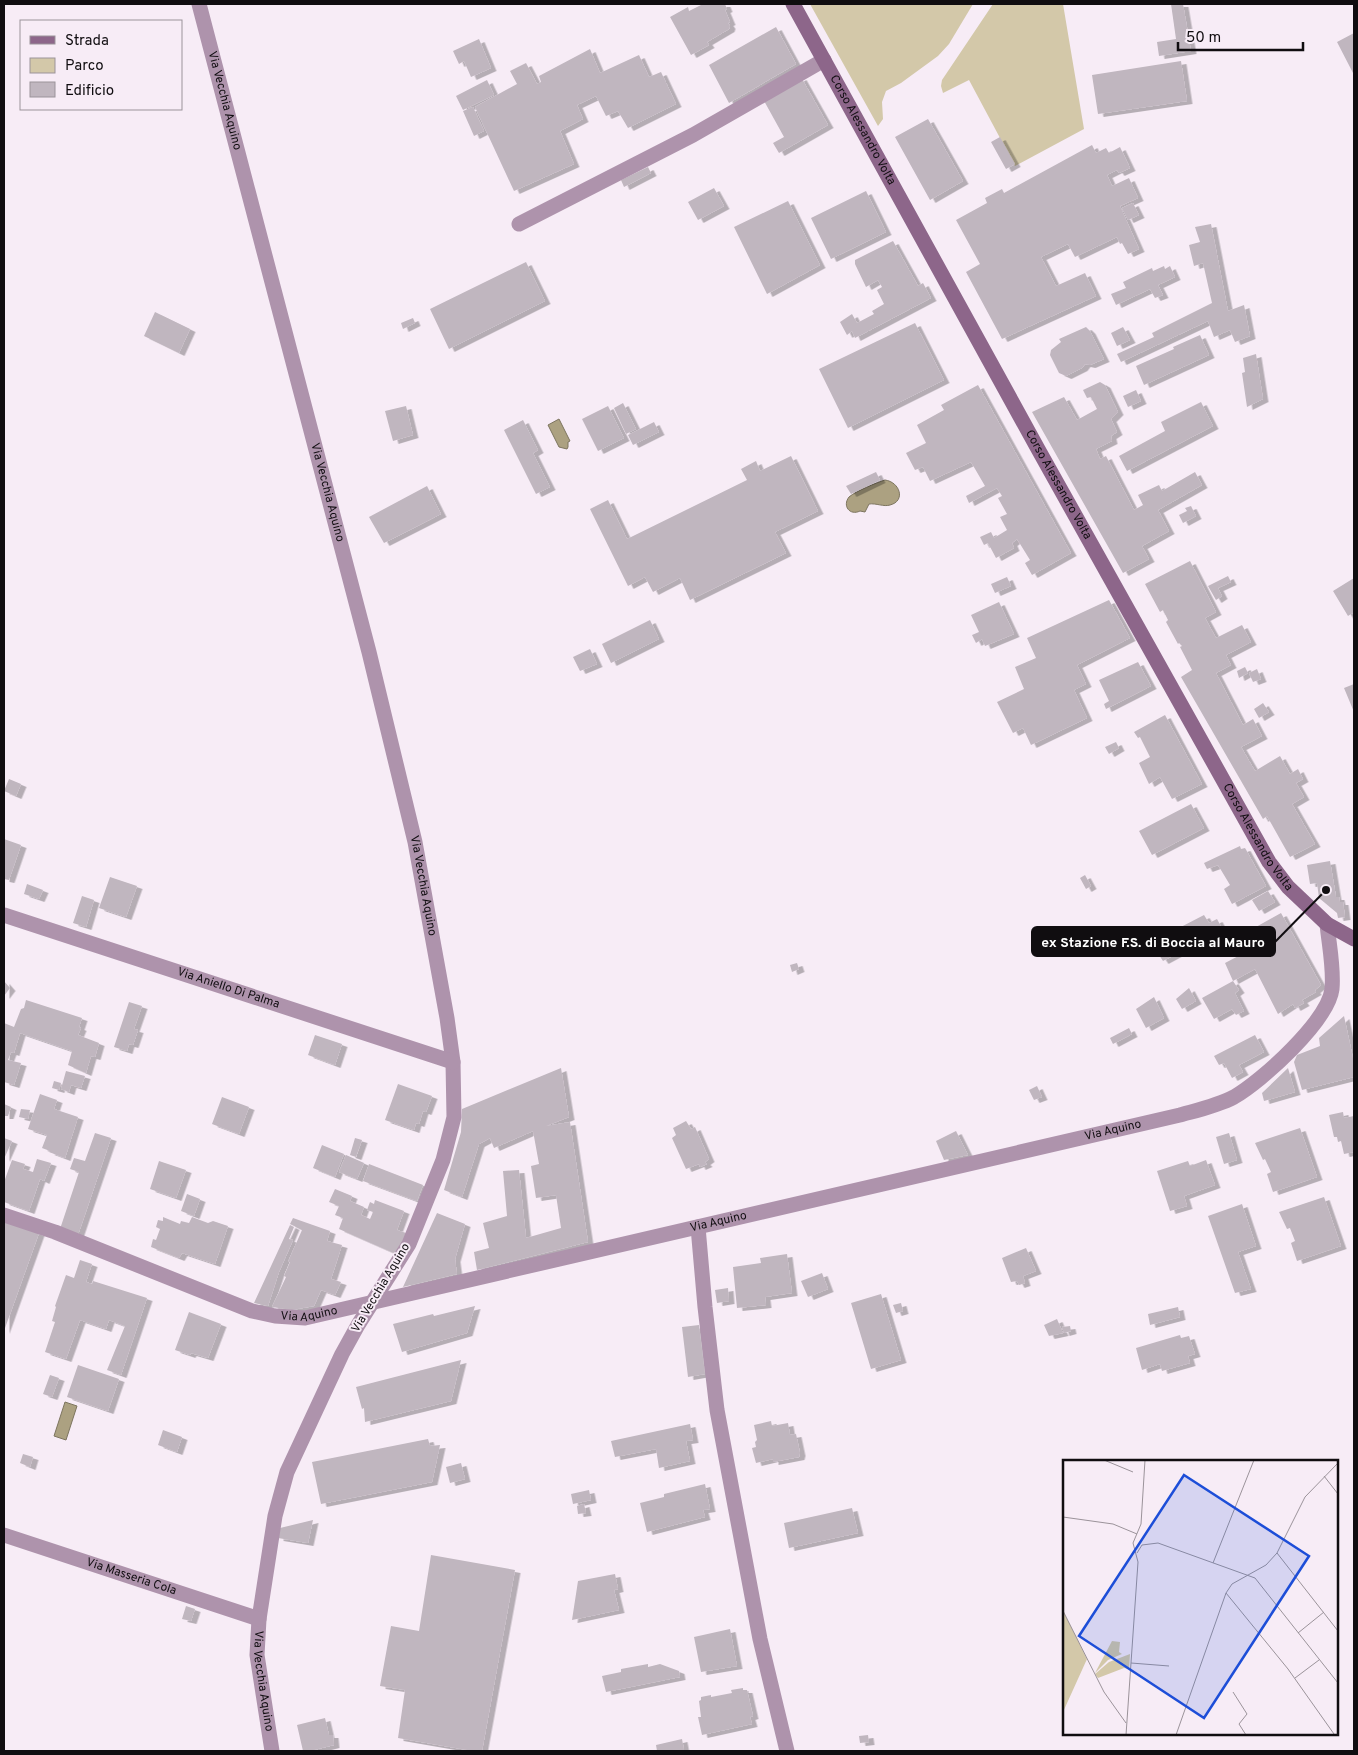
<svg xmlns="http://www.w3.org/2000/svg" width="1358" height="1755" font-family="Overpass,sans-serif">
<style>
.green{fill:#d3c8a9}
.water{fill:#aca181;stroke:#7d755f}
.building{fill:#c0b6bf;filter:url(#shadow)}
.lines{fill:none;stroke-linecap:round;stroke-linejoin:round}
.street{stroke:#ae93ac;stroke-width:15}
.secondary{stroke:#8d668a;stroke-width:15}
.labels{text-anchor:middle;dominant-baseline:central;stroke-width:4;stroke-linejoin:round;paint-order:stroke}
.street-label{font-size:12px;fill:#100d10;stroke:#f7ecf6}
.inset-road{fill:none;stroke:#9b939a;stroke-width:1}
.view{fill:#1d4ed8;fill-opacity:0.15;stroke:#1d4ed8;stroke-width:2.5}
.inset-edge{fill:none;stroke:#100d10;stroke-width:2.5}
.leader{fill:none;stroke:#100d10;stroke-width:2}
.callout-dot{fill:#100d10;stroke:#f7ecf6;stroke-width:2}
.callout{fill:#100d10;stroke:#100d10;stroke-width:2}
.callout-label{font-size:14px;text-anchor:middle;font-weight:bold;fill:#fff}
</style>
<defs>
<filter id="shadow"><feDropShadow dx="5.5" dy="3" stdDeviation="0" flood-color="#0004"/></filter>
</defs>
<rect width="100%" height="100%" fill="#f7ecf6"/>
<path class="green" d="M810 4H973L949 44 938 56 901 83 886 91 882 102 883 119 878 126Z
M993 4H1063L1084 129 1015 166 969 80 943 93 941 86 942 80Z"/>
<path class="water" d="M559 419 570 441 568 442V447L567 449 559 447 548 425Z
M885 480C900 482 906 501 890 505 884 507 876 503 869 504L865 512 860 511C850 516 842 506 849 497 856 491 876 483 885 480Z
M65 1402 77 1406 66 1440 54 1436Z"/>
<path class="building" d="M703 4H725L727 9 725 10 730 22 728 23 730 26 729 29 707 42 709 45 691 55 670 17 688 7 689 11Z
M1171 4H1183L1191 51 1159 56 1157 42 1176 39Z
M776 27 796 64 729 103 709 65Z
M1354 33V72L1353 73 1337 42Z
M479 39 491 68 471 77 464 61 459 64 453 51Z
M590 49 600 73 639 55 649 77 661 72 676 104 628 128 618 111 606 116 596 96 577 105 583 119 560 131 574 164 514 191 475 107 517 84 510 71 526 63 537 84 541 82 539 76Z
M1181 61 1187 101 1098 114 1092 75Z
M801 77 828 125 779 153 773 143 784 137 763 99Z
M487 80 494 95 463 110 456 96Z
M473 107 484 131 474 136 463 111Z
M928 119 963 181 930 200 895 137Z
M1000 137 1015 164 1006 169 991 142Z
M1092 145 1096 153 1106 148 1109 153 1120 147 1130 168 1119 173 1117 170 1107 175 1112 186 1129 178 1138 198 1120 206 1139 249 1128 254 1122 243 1120 244 1117 237 1075 257 1068 244 1041 257 1056 286 1085 273 1096 296 1002 339 966 272 980 264 956 220 987 203 985 198 1002 189 1004 193Z
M648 167 651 173 624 187 621 180Z
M714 188 724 206 698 220 688 202Z
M866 191 886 232 831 259 811 218Z
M788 201 820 265 767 294 734 227Z
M1133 203 1139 215 1128 220 1122 208Z
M1211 224 1228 311 1244 305 1250 336 1235 342 1230 330 1214 337 1208 321 1121 362 1117 354 1154 337 1152 333 1212 303 1203 263 1194 266 1189 245 1200 242 1195 227Z
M893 241 918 286 923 283 931 298 855 338 852 331 847 335 840 322 852 314 857 323 874 314 872 311 884 304 877 290 882 287 878 280 866 287 855 264V260Z
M526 262 545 301 449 349 430 309Z
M1164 266 1165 269 1170 266 1175 277 1158 285 1163 295 1155 298 1150 289 1116 305 1111 294 1126 288 1123 282 1152 268 1153 271Z
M155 312 190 329 179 353 144 336Z
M413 318 415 323 403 329 401 323Z
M915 323 944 380 848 428 819 369Z
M1086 327 1090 331 1104 359 1090 365 1085 364 1082 368 1066 376 1059 373 1050 355 1051 350 1061 342 1059 339Z
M1123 327 1130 340 1117 346 1111 333Z
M1200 335 1209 355 1144 385 1136 366 1174 349 1173 347Z
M1256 354 1263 399 1247 407 1242 373 1245 372 1243 358Z
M1100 382 1105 385 1118 412 1111 419 1117 432 1111 436 1112 441 1096 449 1100 459 1106 456 1134 510 1143 505 1138 495 1159 485 1162 491 1195 472 1202 485 1158 510 1169 531 1142 546 1149 559 1123 573 1032 412 1064 397 1077 420 1097 409 1091 397 1087 398 1083 390Z
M978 385 1071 553 1032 575 1025 563 1030 560 1017 539 1012 543 1014 548 996 558 988 543 984 545 980 537 991 532 994 538 1007 530 1000 517 1007 514 998 498 1002 496 997 488 969 503 966 496 985 486 971 462 930 481 923 467 915 470 906 453 926 443 917 425 944 410 941 405Z
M1136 390 1141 401 1128 407 1123 396Z
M1201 402 1213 426 1127 471 1119 456 1165 431 1161 422Z
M623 403 636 429 626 434 614 408Z
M406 406 413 435 393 441 385 411Z
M608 406 624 438 598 451 582 419Z
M523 420 538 450 533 453 550 487 536 494 504 430Z
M654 422 659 432 633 445 628 435Z
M791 456 818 511 775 532 786 553 690 600 680 578 653 592 645 577 628 586 590 509 608 500 627 539 747 480 741 469 756 461 760 471Z
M876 472 880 480 851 494 846 486Z
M427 486 441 514 384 543 369 517Z
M1191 506 1196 516 1183 523 1179 515 1187 511 1185 508Z
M1190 561 1216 612 1205 618 1216 638 1242 625 1251 642 1226 655 1231 665 1216 673 1243 725 1253 719 1262 736 1241 747 1255 771 1280 756 1290 774 1298 769 1303 779 1296 783 1304 797 1292 804 1315 844 1290 857 1267 816 1263 819 1181 677 1192 670 1180 647 1182 646 1179 643 1178 644 1166 622 1168 620 1163 610 1160 612 1145 584Z
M1228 576 1231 582 1218 588 1222 596 1216 600 1208 586Z
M1007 577 1011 586 995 593 991 584Z
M1354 578V612L1348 616 1333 591Z
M1109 600 1130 638 1077 665 1086 684 1074 690 1087 718 1031 745 1023 728 1013 733 997 702 1024 689 1015 667 1036 658 1027 638Z
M999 602 1014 634 985 646 982 639 976 643 972 635 979 632 971 615Z
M650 620 659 639 611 663 602 644Z
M590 649 597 664 580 671 573 657Z
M1138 662 1151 686 1106 709 1104 704 1109 701 1099 680Z
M1245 667 1248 673 1239 678 1237 671Z
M1257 669 1261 679 1253 682 1249 673Z
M1354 684V712L1344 688Z
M1263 703 1269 712 1259 718 1254 709Z
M1165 715 1202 784 1172 799 1160 777 1149 784 1139 763 1150 757 1140 737 1138 738 1134 732Z
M1116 742 1119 748 1109 754 1105 747Z
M9 779 21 784 16 796 4 791Z
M1191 804 1204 828 1152 855 1139 831Z
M4 839 21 845 9 880 4 879Z
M1240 846 1241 849 1245 848 1266 886 1232 904 1224 889 1230 885 1218 865 1207 869 1204 863Z
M1330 861 1336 897H1339L1340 902H1343L1345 917 1338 918 1337 913 1319 898 1317 883 1310 884 1307 865Z
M1085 875 1091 886 1086 889 1080 878Z
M110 877 137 886 126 917 99 908Z
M27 884 43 890 39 899 24 894Z
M1268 891 1275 902 1259 911 1252 900Z
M82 896 94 900 86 927 73 923Z
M1281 913 1321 985 1315 990 1316 992 1302 1000 1304 1003 1295 1008 1293 1004 1278 1014 1255 969 1233 981 1225 963 1246 952 1238 937Z
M1204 915 1209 923 1217 919 1225 934 1190 952 1177 929Z
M1174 946 1178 953 1163 961 1159 955Z
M797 963 799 969 792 972 790 965Z
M4 981 10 988 4 996Z
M1233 981 1239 990 1235 993 1244 1011 1236 1015 1232 1009 1214 1019 1202 998Z
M1189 988 1196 1001 1182 1009 1176 999Z
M1154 997 1164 1018 1146 1028 1136 1009Z
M26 1000 82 1018 79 1027 81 1028 78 1035 99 1043 95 1057 91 1056 86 1073 68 1065 72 1051 20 1033 14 1053 11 1052 8 1060 21 1063 14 1085 4 1082V1023L14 1027 21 1009 24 1008Z
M129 1002 142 1006 134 1029 138 1030 133 1045 129 1044 127 1051 114 1047Z
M1344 1016 1354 1063V1077L1302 1090 1294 1062 1297 1055 1320 1046 1319 1038Z
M1129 1028 1132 1034 1113 1044 1110 1038Z
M315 1035 342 1044 335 1065 308 1055Z
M1255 1035 1264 1052 1239 1065 1243 1072 1232 1078 1224 1063 1219 1065 1214 1056Z
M561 1068 569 1117 546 1126 570 1122 588 1242 477 1270 474 1252 489 1248 483 1223 507 1216 503 1171 519 1170 526 1238 561 1228 556 1195 536 1198 531 1166 539 1164 533 1131 494 1148 490 1138 479 1144 462 1197 444 1190 461 1132 462 1109Z
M1288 1068 1295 1092 1264 1101 1262 1093Z
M66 1071 85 1076 81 1088 71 1085 69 1092 61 1089Z
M54 1081 61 1083 59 1090 52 1088Z
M398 1084 432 1096 426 1112 423 1111 419 1124 416 1123 414 1130 385 1120Z
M1037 1086 1042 1097 1034 1100 1029 1090Z
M40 1094 57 1100 54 1109 78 1117 65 1158 49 1152 50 1151 42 1148 47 1135 28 1129Z
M222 1097 249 1107 239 1134 212 1124Z
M4 1104 11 1107 8 1116H4Z
M21 1109 30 1110 28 1119 19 1117Z
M1343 1112 1344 1118 1354 1116V1152L1344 1154 1341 1141 1338 1142 1337 1137H1334L1329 1115Z
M686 1121 691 1129 695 1127 709 1159 705 1162 707 1164 700 1167 699 1164 686 1169 672 1138 676 1135 673 1128Z
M1300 1128 1317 1177 1273 1192 1267 1174 1271 1172 1265 1159 1263 1160 1255 1143Z
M956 1131 968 1155 944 1160 936 1141Z
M95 1133 111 1138 78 1235 60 1229 79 1172 70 1169 74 1158 85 1161Z
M1229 1133 1237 1160 1224 1164 1216 1137Z
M4 1138 12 1141 4 1159Z
M355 1138 362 1140 356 1157 350 1155Z
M322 1145 344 1154 335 1177 313 1168Z
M346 1155 364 1163 357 1179 339 1172Z
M37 1159 51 1163 44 1181 40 1179 29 1211 4 1202V1182L12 1160 25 1164 23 1169 33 1172Z
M1206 1160 1215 1185 1184 1196 1187 1206 1170 1211 1157 1171 1188 1161 1190 1166Z
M159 1161 186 1170 176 1198 150 1189Z
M369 1164 423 1185 417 1201 363 1181Z
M335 1189 352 1196 350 1201 364 1207 361 1215 370 1219 373 1212 367 1210 370 1202 374 1204 375 1200 404 1211 397 1230 406 1233 396 1254 339 1229 343 1218 335 1215 339 1206 329 1202Z
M187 1194 200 1199 194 1216 181 1211Z
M1324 1197 1341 1246 1297 1261 1291 1243 1295 1241 1290 1228 1287 1229 1279 1212Z
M1242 1204 1256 1246 1238 1252 1251 1289 1235 1293 1208 1216Z
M437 1213 465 1224 455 1259 457 1274 403 1287Z
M163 1217 180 1224 181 1221 189 1223 192 1217 208 1223 213 1221 228 1226 215 1264 182 1253 179 1258 151 1247 153 1239 156 1240 160 1229 156 1227 158 1220 163 1221Z
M293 1218 330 1231 327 1241 342 1245 331 1279 341 1282 335 1295 321 1290 314 1306 292 1310 272 1307 286 1277 284 1276 290 1262H288L302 1230 290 1224Z
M4 1221 39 1233 4 1331Z
M290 1225 294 1227 289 1239 293 1240 279 1272 268 1306 254 1303Z
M1026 1248 1036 1271 1023 1276 1025 1283 1019 1285 1017 1281 1011 1282 1002 1258Z
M787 1254 792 1293 765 1297 766 1305 737 1308 733 1267 761 1263 760 1258Z
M80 1260 92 1264 86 1282 92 1284 93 1281 147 1298 121 1375 107 1370 125 1326 109 1320 106 1329 80 1320 66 1359 45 1352 55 1322 52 1321 56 1307 55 1306 66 1275 74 1278Z
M822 1273 828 1289 808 1297 801 1281Z
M728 1288 729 1301 717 1303 715 1290Z
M881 1294 901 1360 871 1369 851 1303Z
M901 1303 903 1311 896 1313 893 1305Z
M475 1306 467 1333 402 1352 393 1324 433 1314 434 1316Z
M1178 1307 1180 1317 1150 1325 1148 1314Z
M189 1312 221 1324 208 1358 191 1353 190 1355 175 1350Z
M1057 1319 1063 1333 1049 1336 1044 1325Z
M699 1325 705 1374 688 1377 682 1327Z
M1070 1326 1071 1331 1064 1333 1062 1327Z
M1180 1335 1181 1338 1189 1336 1195 1354 1188 1356 1190 1363 1162 1371 1160 1364 1142 1370 1136 1348Z
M461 1360 451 1401 365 1422 364 1408 362 1409 356 1387Z
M78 1365 119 1379 108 1411 67 1397Z
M50 1375 59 1378 52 1397 43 1394Z
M771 1421 772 1426 788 1423 790 1435 796 1434 800 1453 799 1457 773 1462V1459L756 1463 752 1448 756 1447 755 1442 757 1440 754 1425Z
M690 1424 693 1440 686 1441 690 1461 659 1468 656 1449 615 1457 611 1441Z
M163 1430 182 1437 177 1452 158 1445Z
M428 1439 430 1446 440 1445 432 1482 321 1504 312 1462Z
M23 1454 33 1457 30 1467 20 1463Z
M461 1463 465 1479 450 1483 446 1467Z
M705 1484 710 1509 703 1510 705 1517 647 1532 640 1503 664 1497V1494Z
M589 1490 591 1500 573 1504 571 1494Z
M584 1504 586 1513 578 1514 577 1506Z
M852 1508 858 1533 789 1548 784 1523Z
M313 1520 308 1543 278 1538 280 1528Z
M431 1555 515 1570 482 1751H473L398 1738 405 1690 380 1686 391 1626 419 1631Z
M615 1574 618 1589 614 1590 619 1610 572 1620 578 1581Z
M186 1606 195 1609 191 1621 182 1619Z
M730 1629 737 1666 701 1672 694 1637Z
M648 1664V1667L660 1664 679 1671 680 1677 606 1692 602 1676 621 1672V1669Z
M743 1688V1690H747L753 1716 750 1717 752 1724 702 1735 698 1717H701L699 1701 701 1700V1697L711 1695V1697L732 1693 731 1690Z
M325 1718 329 1735H333L334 1745 310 1751H303L297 1725Z
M868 1735 869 1742 860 1743 859 1736Z
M682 1739 684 1750 657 1751 656 1745Z"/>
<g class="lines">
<g class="street">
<path id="s1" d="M199 4 369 652 415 842 447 1018 453 1062 454 1117 443 1160 409 1244 358 1325 342 1354 287 1472 275 1516 259 1619 257 1655 272 1751"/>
<path d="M519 224 693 135 824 60"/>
<path id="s2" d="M4 915 453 1062"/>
<path id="s3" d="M4 1215 55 1232 252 1311 275 1316 305 1318 1180 1115C1198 1110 1217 1106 1234 1097 1262 1081 1328 1021 1332 989 1334 968 1329 945 1327 924"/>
<path d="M698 1227 705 1307 717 1410 760 1639 787 1751"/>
<path id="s4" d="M4 1535 259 1619"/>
</g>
<path class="secondary" id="s5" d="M793 4 1038 449 1269 862 1288 887 1327 924 1354 939"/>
</g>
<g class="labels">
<g class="street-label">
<text stroke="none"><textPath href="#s1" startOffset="100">Via Vecchia Aquino</textPath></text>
<text stroke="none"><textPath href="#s5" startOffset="144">Corso Alessandro Volta</textPath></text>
<text stroke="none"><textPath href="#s5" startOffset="549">Corso Alessandro Volta</textPath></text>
<text stroke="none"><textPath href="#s1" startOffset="505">Via Vecchia Aquino</textPath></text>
<text stroke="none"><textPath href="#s5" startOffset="954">Corso Alessandro Volta</textPath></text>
<text stroke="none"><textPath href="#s1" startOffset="910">Via Vecchia Aquino</textPath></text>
<text stroke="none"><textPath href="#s2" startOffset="236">Via Aniello Di Palma</textPath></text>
<text stroke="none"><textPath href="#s3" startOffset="1149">Via Aquino</textPath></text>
<text stroke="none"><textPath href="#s3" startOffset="744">Via Aquino</textPath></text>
<text transform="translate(381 1288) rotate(-59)">Via Vecchia Aquino</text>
<text stroke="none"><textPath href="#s3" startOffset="324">Via Aquino</textPath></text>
<text stroke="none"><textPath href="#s4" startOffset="134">Via Masseria Cola</textPath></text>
<text stroke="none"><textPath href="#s1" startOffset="1750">Via Vecchia Aquino</textPath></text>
</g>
</g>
<g transform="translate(1063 1460)">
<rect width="275" height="275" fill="#f7ecf6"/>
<path d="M0 150 24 199 0 252ZM49 181 57 182 56 192 59 194 45 200 32 213ZM67 194 66 209 61 208 35 218 32 214 46 202Z" fill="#d3c8a9"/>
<path class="inset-road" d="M41 0 70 12M261 16 275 34M0 57 50 64 74 74M74 93 79 85 95 83 192 118 275 223M214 93 275 171M150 103 191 0M163 133 225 209 271 274M0 151 41 232 63 263M235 173 261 152M68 203 106 206M232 218 256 200M170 232 184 254 176 264 183 275M63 275 75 102 70 83 78 64 82 0M113 275 163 133 169 124 203 105 214 93 242 37 275 3"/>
<path class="view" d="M121 15 246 96 141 258 16 176Z"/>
<rect width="275" height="275" class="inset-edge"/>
</g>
<path class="leader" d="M1326 890L1275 942"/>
<circle class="callout-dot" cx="1326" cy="890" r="5"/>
<rect class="callout" x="1032" y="927" width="243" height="29" rx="5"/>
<g class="callout-label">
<text x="1153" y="947">ex Stazione F.S. di Boccia al Mauro</text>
</g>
<rect width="1358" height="1755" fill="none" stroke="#100d10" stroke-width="10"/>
<rect x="20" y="20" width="162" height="90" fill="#f7ecf6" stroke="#9b939a"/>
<rect x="30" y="36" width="25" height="8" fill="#8d668a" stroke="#9b939a"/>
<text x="65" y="45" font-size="15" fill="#100d10">Strada</text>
<rect x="30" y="58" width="25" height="15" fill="#d3c8a9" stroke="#9b939a"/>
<text x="65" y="70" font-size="15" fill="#100d10">Parco</text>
<rect x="30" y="82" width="25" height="15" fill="#c0b6bf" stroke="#9b939a"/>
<text x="65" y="95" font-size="15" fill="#100d10">Edificio</text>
<path d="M1178 42v8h125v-8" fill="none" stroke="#100d10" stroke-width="2.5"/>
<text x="1186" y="42" font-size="15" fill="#100d10" stroke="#f7ecf6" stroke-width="4" paint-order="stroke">50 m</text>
</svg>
